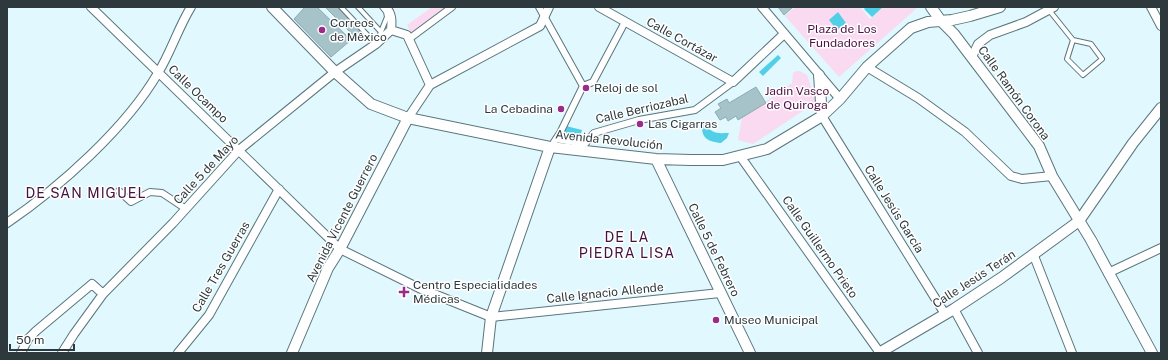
<svg xmlns="http://www.w3.org/2000/svg" width="1168" height="360" font-family="'Public Sans',sans-serif">
<style>
.green{fill:#f9daf1}
.water{fill:#51cfe7}
.building{fill:#a5c3c9;stroke:#8eabb2}
.lines{fill:none;stroke-linecap:round;stroke-linejoin:round}
.service-casing{stroke:#5a767c;stroke-width:6}
.pedestrian-casing{stroke:#5a767c;stroke-width:8}
.minor-casing{stroke:#5a767c;stroke-width:10}
.tertiary-casing{stroke:#5a767c;stroke-width:12}
.service{stroke:#fff;stroke-width:4}
.pedestrian{stroke:#fff;stroke-width:6}
.minor{stroke:#fff;stroke-width:8}
.tertiary{stroke:#fff;stroke-width:10}
.poi-dot{fill:#9b2b89;stroke:#fff;stroke-width:1.5}
.labels{text-anchor:middle;dominant-baseline:central;stroke-width:3;stroke-linejoin:round;paint-order:stroke}
.poi-label{font-size:12px;fill:#2d393c;stroke:#fff;text-anchor:start}
.park-label{font-size:12px;fill:#4f0e45;stroke:#fff}
.street-label{font-size:12px;fill:#2d393c;stroke:#fff}
.quarter-label{font-size:14px;letter-spacing:1px;fill:#46113d;stroke:#fff}
</style>
<rect width="100%" height="100%" fill="#e0f8fe"/>
<path class="green" d="M432 7H450L414 33 410 31 407 25Z
M795 7H860L870 19 883 7H918L839 77 785 16Z
M796 71H799L807 75 815 98V103L753 144 738 140 742 118 792 83 793 73Z"/>
<path class="water" d="M866 7H883L872 17 864 9Z
M838 12 846 23 837 30 829 20Z
M778 55 781 58 763 76 759 72Z
M702 121C706 123 708 128 712 131 716 134 724 133 729 133L727 138 721 143C705 141 701 137 702 121Z
M566 126 582 130 579 140 563 136Z"/>
<path class="building" d="M305 7H317L351 40 331 57 294 19Z
M325 7H338L361 30 355 37Z
M778 7H793L784 15Z
M756 87 766 103 738 120 736 116 728 121 726 117 720 120 715 112 721 108 718 104 727 99 729 103Z
M630 109H635L637 113 631 115Z"/>
<g class="lines">
<g class="service-casing">
<path id="service" d="M341 7 376 44 387 17 386 12 382 7
M358 7 381 32
M1049 10 1073 40 1067 59 1083 75 1102 59 1091 44 1073 40"/>
</g>
<g class="pedestrian-casing">
<path id="pedestrian" d="M539 7 583 86
M409 39 452 7
M556 139 585 144 594 133 639 120 695 110 733 82
M554 142 560 133 583 86 593 82 625 22
M119 191 131 202 150 192 162 193 186 209"/>
</g>
<g class="minor-casing">
<path id="minor" d="M91 7 340 249 419 288 491 317 720 293
M386 7C392 14 392 21 391 30
M599 7 733 82 784 34
M762 7 840 99
M1151 7 1161 26
M391 30 407 35 430 85
M972 57 978 44 990 35 1026 22 1054 7
M867 67 918 98 965 132 1011 176 1022 179 1052 176
M822 116 945 314
M408 118 430 85 540 26 549 7
M740 156 880 353
M7 223C60 187 126 128 158 73 171 52 178 28 191 7
M1034 256 1072 353
M1108 273 1161 248
M954 309 978 353
M21 353 28 339 36 331 92 284 103 294
M62 353 74 334 103 294 173 223 239 150 335 72 376 44 391 30
M178 353 209 315 279 189"/>
</g>
<g class="tertiary-casing">
<path id="tertiary" d="M272 7 335 72 371 104 408 118 550 147 656 159 691 160H723L767 149 822 116 840 99 867 67 911 28 928 22 952 20 970 16 1000 7
M931 7 941 21 954 34 1039 146 1052 176 1091 240 1152 353
M819 75 822 116
M656 159 750 353
M292 353 328 268 340 249 408 118
M487 353 491 317 550 147
M879 353 954 309 1001 278 1079 221 1133 143 1161 108"/>
</g>
<use href="#service" class="service"/>
<use href="#pedestrian" class="pedestrian"/>
<use href="#minor" class="minor"/>
<use href="#tertiary" class="tertiary"/>
</g>
<g class="poi-dot">
<circle cx="322" cy="30" r="4"/>
<circle cx="586" cy="88" r="4"/>
<circle cx="561" cy="109" r="4"/>
<circle cx="640" cy="124" r="4"/>
<path d="M402 286h4v4h4v4h-4v4h-4v-4h-4v-4h4z"/>
<circle cx="716" cy="320" r="4"/>
</g>
<g class="labels">
<g class="poi-label">
<text x="330" y="23">Correos<tspan x="330" dy="14">de Mêxico</tspan></text>
<text x="594" y="88">Reloj de sol</text>
<text x="553" y="109" text-anchor="end">La Cebadina</text>
<text x="648" y="124">Las Cigarras</text>
<text x="413" y="285">Centro Especialidades<tspan x="413" dy="14">Médicas</tspan></text>
<text x="724" y="320">Museo Municipal</text>
</g>
<g class="park-label">
<text x="842" y="29">Plaza de Los<tspan x="842" dy="14">Fundadores</tspan></text>
<text x="797" y="91">Jadin Vasco<tspan x="797" dy="14">de Quiroga</tspan></text>
</g>
<g class="street-label">
<text transform="translate(682 40) rotate(29)">Calle Cortázar</text>
<text transform="translate(1014 93) rotate(54)">Calle Ramón Corona</text>
<text transform="translate(198 94) rotate(44)">Calle Ocampo</text>
<text transform="translate(642 109) rotate(-13)">Calle Berriozabal</text>
<text transform="translate(609 140) rotate(6)">Avenida Revolución</text>
<text transform="translate(206 170) rotate(-47)">Calle 5 de Mayo</text>
<text transform="translate(894 209) rotate(58)">Calle Jesús García</text>
<text transform="translate(342 218) rotate(-63)">Avenida Vicente Guerrero</text>
<text transform="translate(820 247) rotate(55)">Calle Guillermo Prieto</text>
<text transform="translate(714 250) rotate(64)">Calle 5 de Febrero</text>
<text transform="translate(221 267) rotate(-60)">Calle Tres Guerras</text>
<text transform="translate(974 279) rotate(-33)">Calle Jesús Terán</text>
<text transform="translate(605 293) rotate(-6)">Calle Ignacio Allende</text>
</g>
<g class="quarter-label">
<text x="86" y="193">DE SAN MIGUEL</text>
<text x="627" y="237">DE LA<tspan x="627" dy="16">PIEDRA LISA</tspan></text>
</g>
</g>
<rect width="1168" height="360" fill="none" stroke="#2d393c" stroke-width="16"/>
<path d="M10 344v6h64v-6" fill="none" stroke="#2d393c" stroke-width="2"/>
<text x="16" y="344" font-size="12" fill="#2d393c" stroke="#ffffff" stroke-width="3" paint-order="stroke">50 m</text>
</svg>
